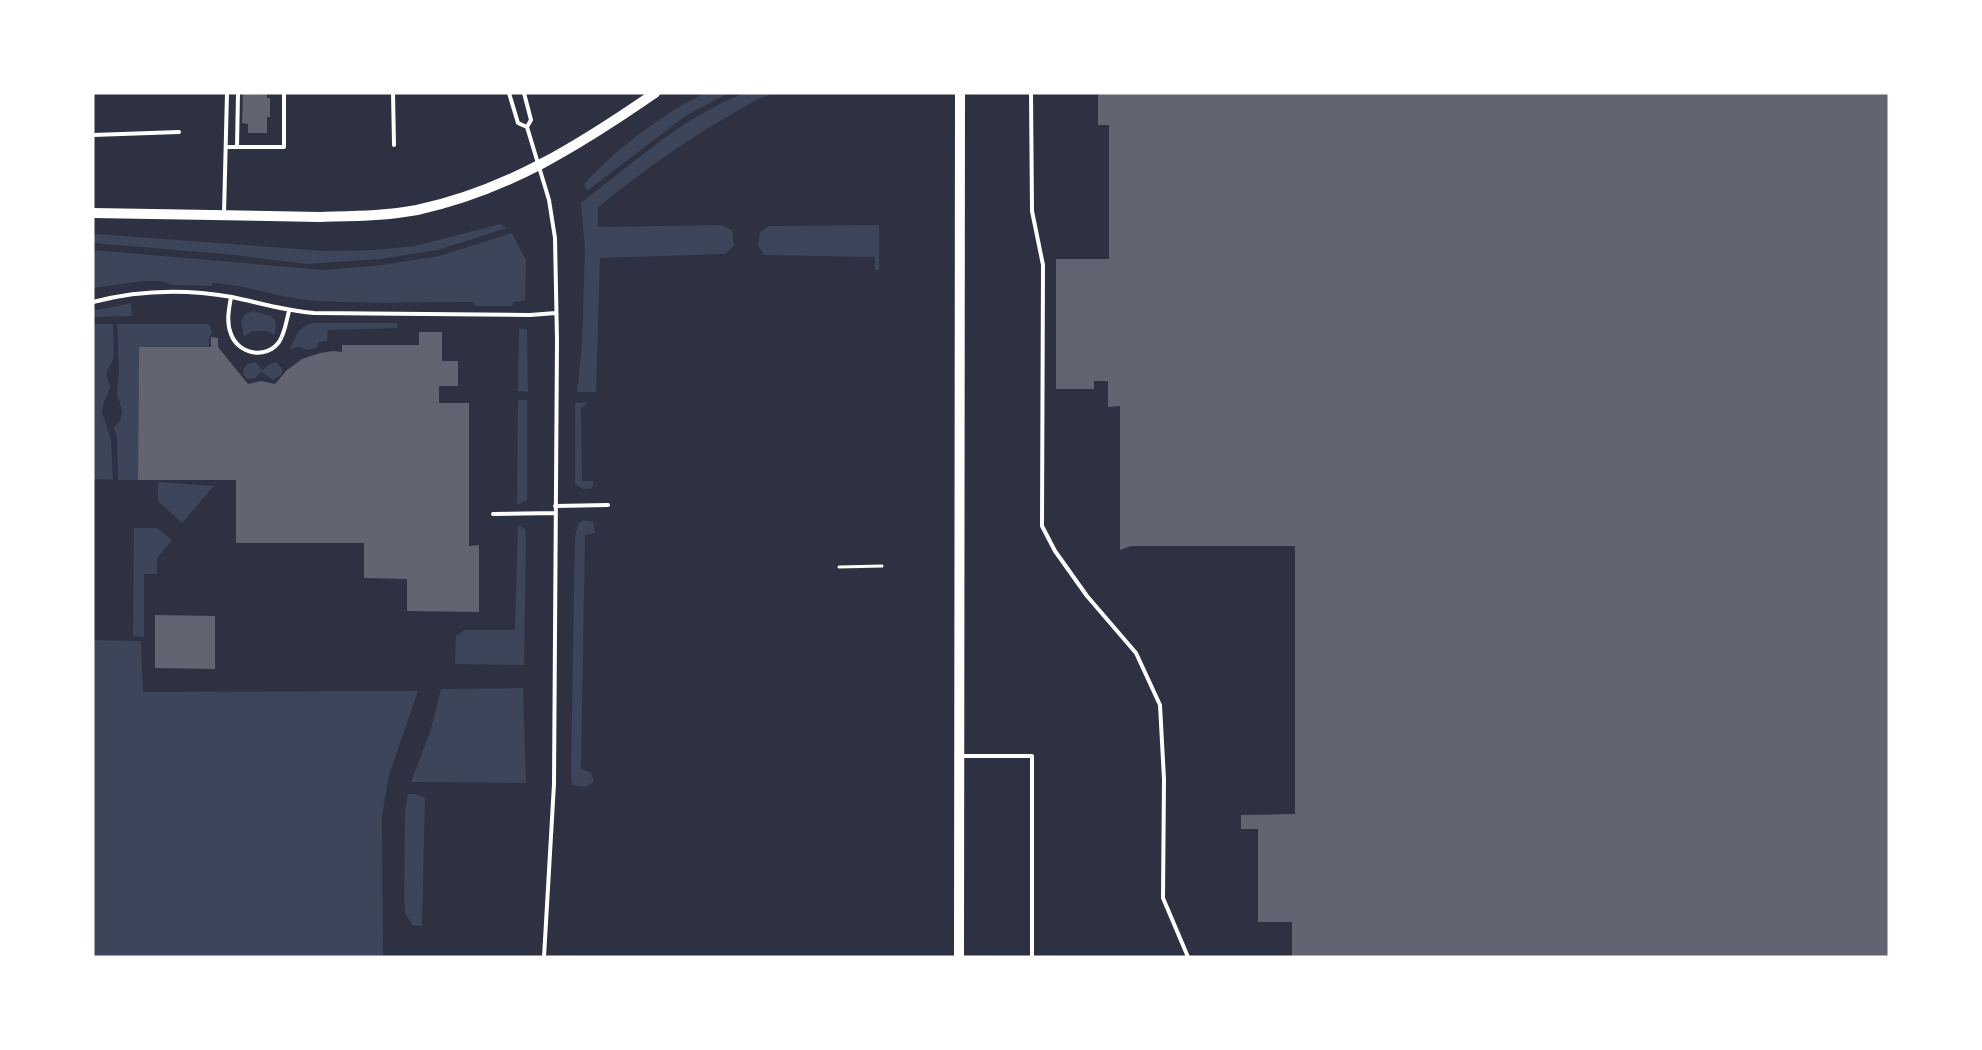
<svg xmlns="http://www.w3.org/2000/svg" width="1982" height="1050" font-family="Ubuntu,sans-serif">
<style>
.green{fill:#3c4559}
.building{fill:#626471}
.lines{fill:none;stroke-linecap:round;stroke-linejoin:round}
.path{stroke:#fff;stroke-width:3}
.service{stroke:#fff;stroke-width:4}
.secondary{stroke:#fff;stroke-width:10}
</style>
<rect width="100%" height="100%" fill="#2d3142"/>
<path class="green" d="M705 93H728L684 117 587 191 584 184C612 152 666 111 705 93Z
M744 93H775C755 99 738 111 720 121 677 146 637 176 598 207V227L721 225 732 230 734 246 725 254 600 258 596 392H577L582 345 585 249 581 203C632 164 683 117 744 93Z
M500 224 507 228 438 250 381 259 306 264 235 255 93 243V234H96L326 251 374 250 415 246Z
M879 225V270H875V257L764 255 758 245 760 232 769 226Z
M512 233 526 260 525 300 514 302 512 306H476L473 302C421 302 369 304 317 301 282 299 248 285 213 283L211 286 173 285 161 281H143L93 288V250L325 270 382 265 439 256Z
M131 303 132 316 93 317V311Z
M253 311 271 316 275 320 276 328 274 335 267 331H252L244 337 241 321 245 314Z
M312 323H397V328L328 330 327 341 319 342 317 347 309 350 301 348 299 346 290 350C296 336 297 328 312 323Z
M93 324H113C113 333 115 351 113 359 109 371 102 371 111 386L104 401 102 412 111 439 113 480 93 479Z
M117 324H209L212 332 209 339V347H139L138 480H118L117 437 114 428 120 421 122 411 117 393 119 369Z
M519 328 527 330 528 392 518 391Z
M255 362 259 365 261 370H263L268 365 276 362 282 368V374L273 380 261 372 255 378 248 379 243 375 244 369 247 364Z
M518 400H527V500L517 505Z
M588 402 581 409 582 481H594L592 488 583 489 575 484V403Z
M158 482 214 486 182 523 158 501Z
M583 520 593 522 595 533 585 535 581 769 591 772 594 781 586 787 572 785 571 771 575 536 578 524Z
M518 525 525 529 526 534 524 665 455 664 456 636 465 630H515Z
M134 528H157L172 540 157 558V574H144V637L133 636Z
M93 640 141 641 143 692 418 691 389 775 382 816 383 957H93Z
M523 688 526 783 411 782 430 732 441 689Z
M408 794H415L425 798 422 926 413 925 406 915 404 903 405 811Z"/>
<path class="building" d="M243 93H267V98H270V117H267V133H248V124L242 123Z
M1098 93H1889V957H1292V922H1258V829H1241V815L1295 814V546H1131L1120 550V406L1108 407V381H1094V389H1056V259H1109V125H1098Z
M419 332H442V361H458V386H439V403H469V546L479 545V612L407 611V579L364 578V543H236V480H138L139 347H211V337L218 338V347L248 384 261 381 275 384 287 370 302 359 320 353 333 351 342 352V345H419Z
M155 615 215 616V669L155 668Z"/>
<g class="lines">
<path class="path" d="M839 567 882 566"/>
<path class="service" d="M393 93 394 145
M509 93 518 123 527 127 531 120 524 93
M1031 93 1032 211 1043 265 1042 526 1055 551 1087 596 1136 653 1160 705 1164 779 1163 898 1188 957
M527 127 549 200 555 238 557 340 554 784 544 957
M93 135 179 132
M227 147H284V93
M237 147 238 93
M224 214 227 93
M231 297C229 309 226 322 231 334 238 354 266 360 279 342 285 333 286 322 289 311
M93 302C138 290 186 289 232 297 260 303 286 311 314 313L530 315 556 313
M555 506 608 505
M493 514 555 513
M959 756H1032V957"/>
<path class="secondary" d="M93 213 320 217C352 216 385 216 417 210 507 191 581 144 655 93
M959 957 960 93"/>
</g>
<rect width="1982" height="1050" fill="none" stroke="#ffffff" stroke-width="189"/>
</svg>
